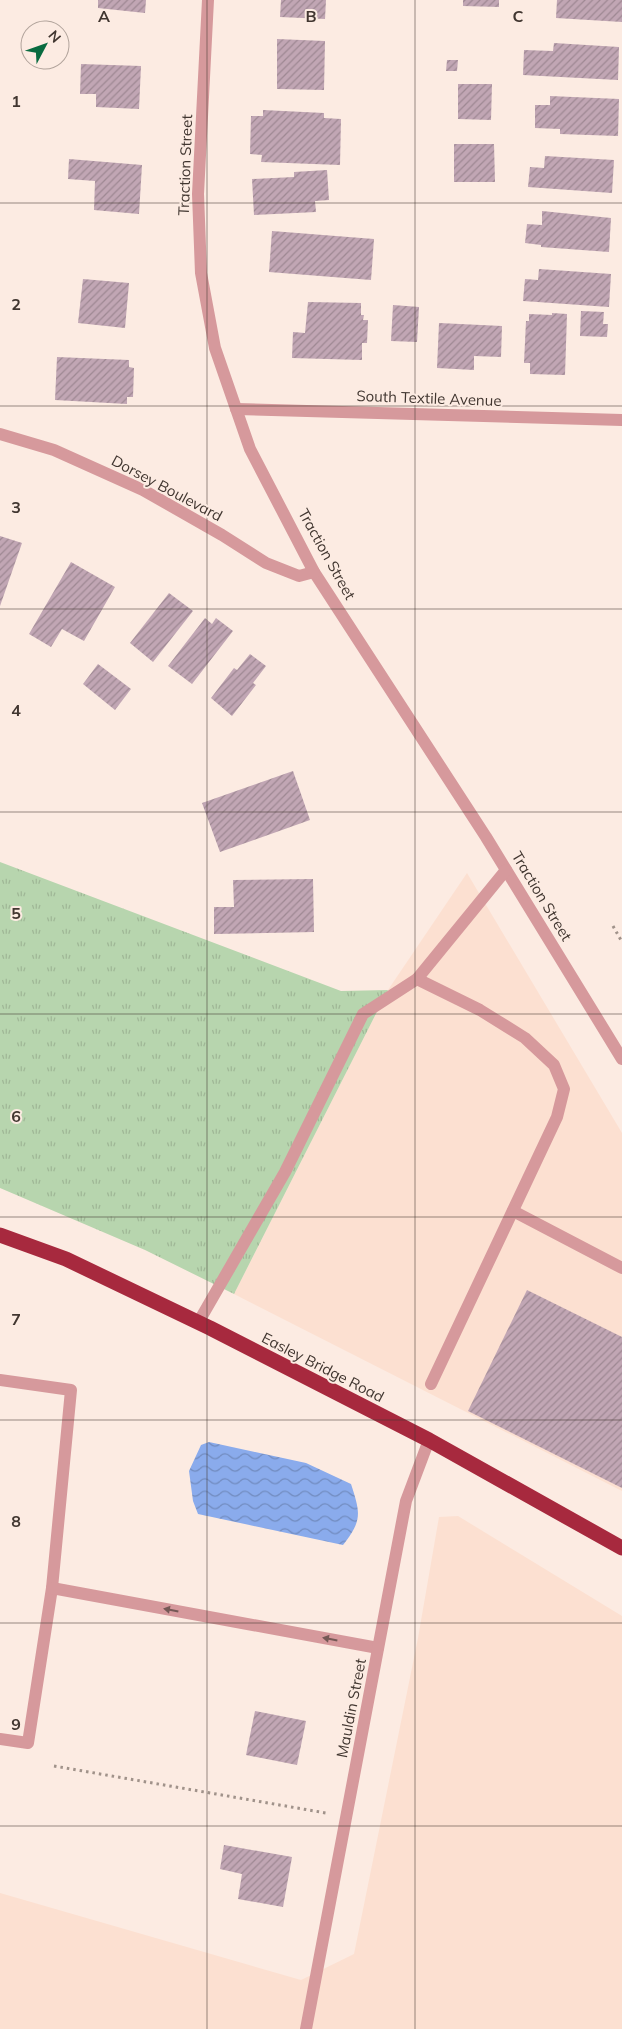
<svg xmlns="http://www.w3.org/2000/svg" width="622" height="2029" font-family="Mulish,sans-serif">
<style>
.built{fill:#fce0d1}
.grass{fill:url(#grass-tufts)}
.water{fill:url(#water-waves)}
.building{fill:url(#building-hatch)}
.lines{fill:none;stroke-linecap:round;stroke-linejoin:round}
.path{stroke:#a0928a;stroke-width:3;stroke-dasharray:2.5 4;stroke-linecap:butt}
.minor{stroke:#d6999c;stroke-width:12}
.highway{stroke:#a7293e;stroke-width:15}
.oneway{fill:#755956}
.grid{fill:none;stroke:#413630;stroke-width:1;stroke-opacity:0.55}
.labels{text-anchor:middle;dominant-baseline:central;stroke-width:4;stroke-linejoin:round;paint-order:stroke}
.street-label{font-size:15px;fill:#413630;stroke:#fcebe2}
.grid-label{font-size:16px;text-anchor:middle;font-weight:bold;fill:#413630;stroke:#fcebe2;stroke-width:4;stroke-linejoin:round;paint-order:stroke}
</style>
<defs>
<pattern id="grass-tufts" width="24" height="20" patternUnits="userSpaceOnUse" patternTransform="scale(1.25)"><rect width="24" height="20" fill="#b7d5ae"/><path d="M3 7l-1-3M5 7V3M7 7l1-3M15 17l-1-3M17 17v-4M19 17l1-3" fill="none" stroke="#9fb796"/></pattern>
<pattern id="water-waves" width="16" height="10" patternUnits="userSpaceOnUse" patternTransform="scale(1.25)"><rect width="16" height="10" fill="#8aabec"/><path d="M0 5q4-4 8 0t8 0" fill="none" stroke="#728cc0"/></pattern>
<pattern id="building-hatch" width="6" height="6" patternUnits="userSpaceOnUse" patternTransform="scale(1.25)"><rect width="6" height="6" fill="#c1a6b4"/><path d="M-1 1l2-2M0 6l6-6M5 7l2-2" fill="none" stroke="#9e8893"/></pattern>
</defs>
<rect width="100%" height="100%" fill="#fcebe2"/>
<g class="built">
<path d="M467,873L622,1133V1491L234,1294L388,990Z"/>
<path d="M458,1516L622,1616V2029H0V1893L301,1980L354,1954L418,1638L439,1517Z"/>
</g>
<path class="grass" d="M0,862L341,991L388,990L234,1294L145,1250L0,1188Z"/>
<path class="water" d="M209,1442L306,1463L351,1484C360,1512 363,1520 343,1545L198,1514L193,1501L189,1471L201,1445Z"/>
<g class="building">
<path d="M98,0H146L145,13L98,8Z"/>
<path d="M281,0H326L325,19L280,17Z"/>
<path d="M463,0H499V7L463,6Z"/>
<path d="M557,0H622V22L556,18Z"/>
<path d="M277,39L325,41L324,90L277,89Z"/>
<path d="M554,43L619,47L618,80L523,75L524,50L553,51Z"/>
<path d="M447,60H458L457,71H446Z"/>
<path d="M81,64L141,66L139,109L96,107V94H80Z"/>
<path d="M458,84H492L491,120L458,119Z"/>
<path d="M550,96L619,99L618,136L560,134V129L535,128V105H550Z"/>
<path d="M263,110L324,113V118L341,119L340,165L261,162L262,155L250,154L251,116H263Z"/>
<path d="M454,144H494L495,182H454Z"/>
<path d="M545,156L614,160L612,193L528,187L530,167L544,168Z"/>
<path d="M69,159L142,165L139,214L94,210L95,181L68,179Z"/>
<path d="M327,170L329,200L315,201L316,212L254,215L252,179L294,177V172Z"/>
<path d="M542,211L611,218L609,252L541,247V245L525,243L527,224L542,225Z"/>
<path d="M272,231L374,239L371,280L269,272Z"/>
<path d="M539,269L611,274L609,307L523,301L525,279L538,280Z"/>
<path d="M83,279L129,283L125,328L78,323Z"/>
<path d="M308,302L361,303V315H364L363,320H368L367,343H362V360L292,358L293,332L305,333Z"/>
<path d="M393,305L419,307L417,342L391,341Z"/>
<path d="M581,311L604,312L603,324H608L607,337L580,336Z"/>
<path d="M552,313L567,314L565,375L530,374V363H524L526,321H529V314L552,315Z"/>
<path d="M439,323L502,326L501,357L474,356V370L437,368Z"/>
<path d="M57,357L129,360V367L134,368L133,397H127V404L55,400Z"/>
<path d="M0,536L22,543L0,606Z"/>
<path d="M71,562L115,587L84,641L62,629L51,647L29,634Z"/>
<path d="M169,593L193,611L153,662L130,643Z"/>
<path d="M205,618L212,624L216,618L233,631L192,684L168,666Z"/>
<path d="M250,654L266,666L253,683L256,685L232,716L211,698L234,668L237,670Z"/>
<path d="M98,664L131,689L115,710L83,684Z"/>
<path d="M293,771L310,820L220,852L202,803Z"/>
<path d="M313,879L314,932L214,934V907H234L233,880Z"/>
<path d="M527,1290L622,1337V1488L468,1411Z"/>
<path d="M255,1711L306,1721L297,1765L246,1755Z"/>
<path d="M224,1845L292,1857L283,1907L238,1899L242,1874L220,1869Z"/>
</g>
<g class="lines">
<g class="path">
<path d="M613,926L622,942"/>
<path d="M54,1766L326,1813"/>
</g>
<g class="minor">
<path d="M208,0L198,194L201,273L215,348L250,449L314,572L486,837L622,1059"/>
<path d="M236,409L622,420"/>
<path d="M0,434L54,450L143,490L222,535L266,563L299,576L314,572"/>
<path d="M417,979L480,1010L525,1038L554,1065L564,1089L557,1117L431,1384"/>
<path d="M513,1211L622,1268"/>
<path d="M198,1323L285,1172L363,1014L417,979L506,870"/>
<path d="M0,1380L71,1390L52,1588L28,1743L0,1739"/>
<path d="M52,1588L378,1648"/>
<path d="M306,2029L406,1501L429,1440"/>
</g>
<path class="highway" d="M0,1235L66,1259L210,1328L429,1440L622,1548"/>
</g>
<defs><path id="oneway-solid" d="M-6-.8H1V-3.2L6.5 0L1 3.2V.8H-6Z" transform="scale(1.25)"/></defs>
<g class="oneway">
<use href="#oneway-solid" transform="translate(171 1610) rotate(-169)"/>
<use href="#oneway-solid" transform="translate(330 1639) rotate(-169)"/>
</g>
<path class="grid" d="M207,0V2029M415,0V2029M0,203H622M0,406H622M0,609H622M0,812H622M0,1014H622M0,1217H622M0,1420H622M0,1623H622M0,1826H622"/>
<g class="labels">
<g class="street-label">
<text transform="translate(185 165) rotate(-88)">Traction Street</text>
<text transform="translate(429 398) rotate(2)">South Textile Avenue</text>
<text transform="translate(167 488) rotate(28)">Dorsey Boulevard</text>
<text transform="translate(327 554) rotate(61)">Traction Street</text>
<text transform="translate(542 896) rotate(59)">Traction Street</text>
<text transform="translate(323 1367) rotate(27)">Easley Bridge Road</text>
<text transform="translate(351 1708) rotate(-79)">Mauldin Street</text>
</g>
</g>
<g class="grid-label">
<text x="104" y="22">A</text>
<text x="311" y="22">B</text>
<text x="518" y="22">C</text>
<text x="16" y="107">1</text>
<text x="16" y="310">2</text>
<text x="16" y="513">3</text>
<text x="16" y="716">4</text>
<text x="16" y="919">5</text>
<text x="16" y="1122">6</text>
<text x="16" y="1325">7</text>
<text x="16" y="1527">8</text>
<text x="16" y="1730">9</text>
</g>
<g transform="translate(45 45) rotate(49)"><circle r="24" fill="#fcebe2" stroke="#b1a39b"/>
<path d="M0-4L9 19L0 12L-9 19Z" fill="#096b40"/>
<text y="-8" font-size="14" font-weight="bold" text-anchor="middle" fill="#413630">N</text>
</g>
</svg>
